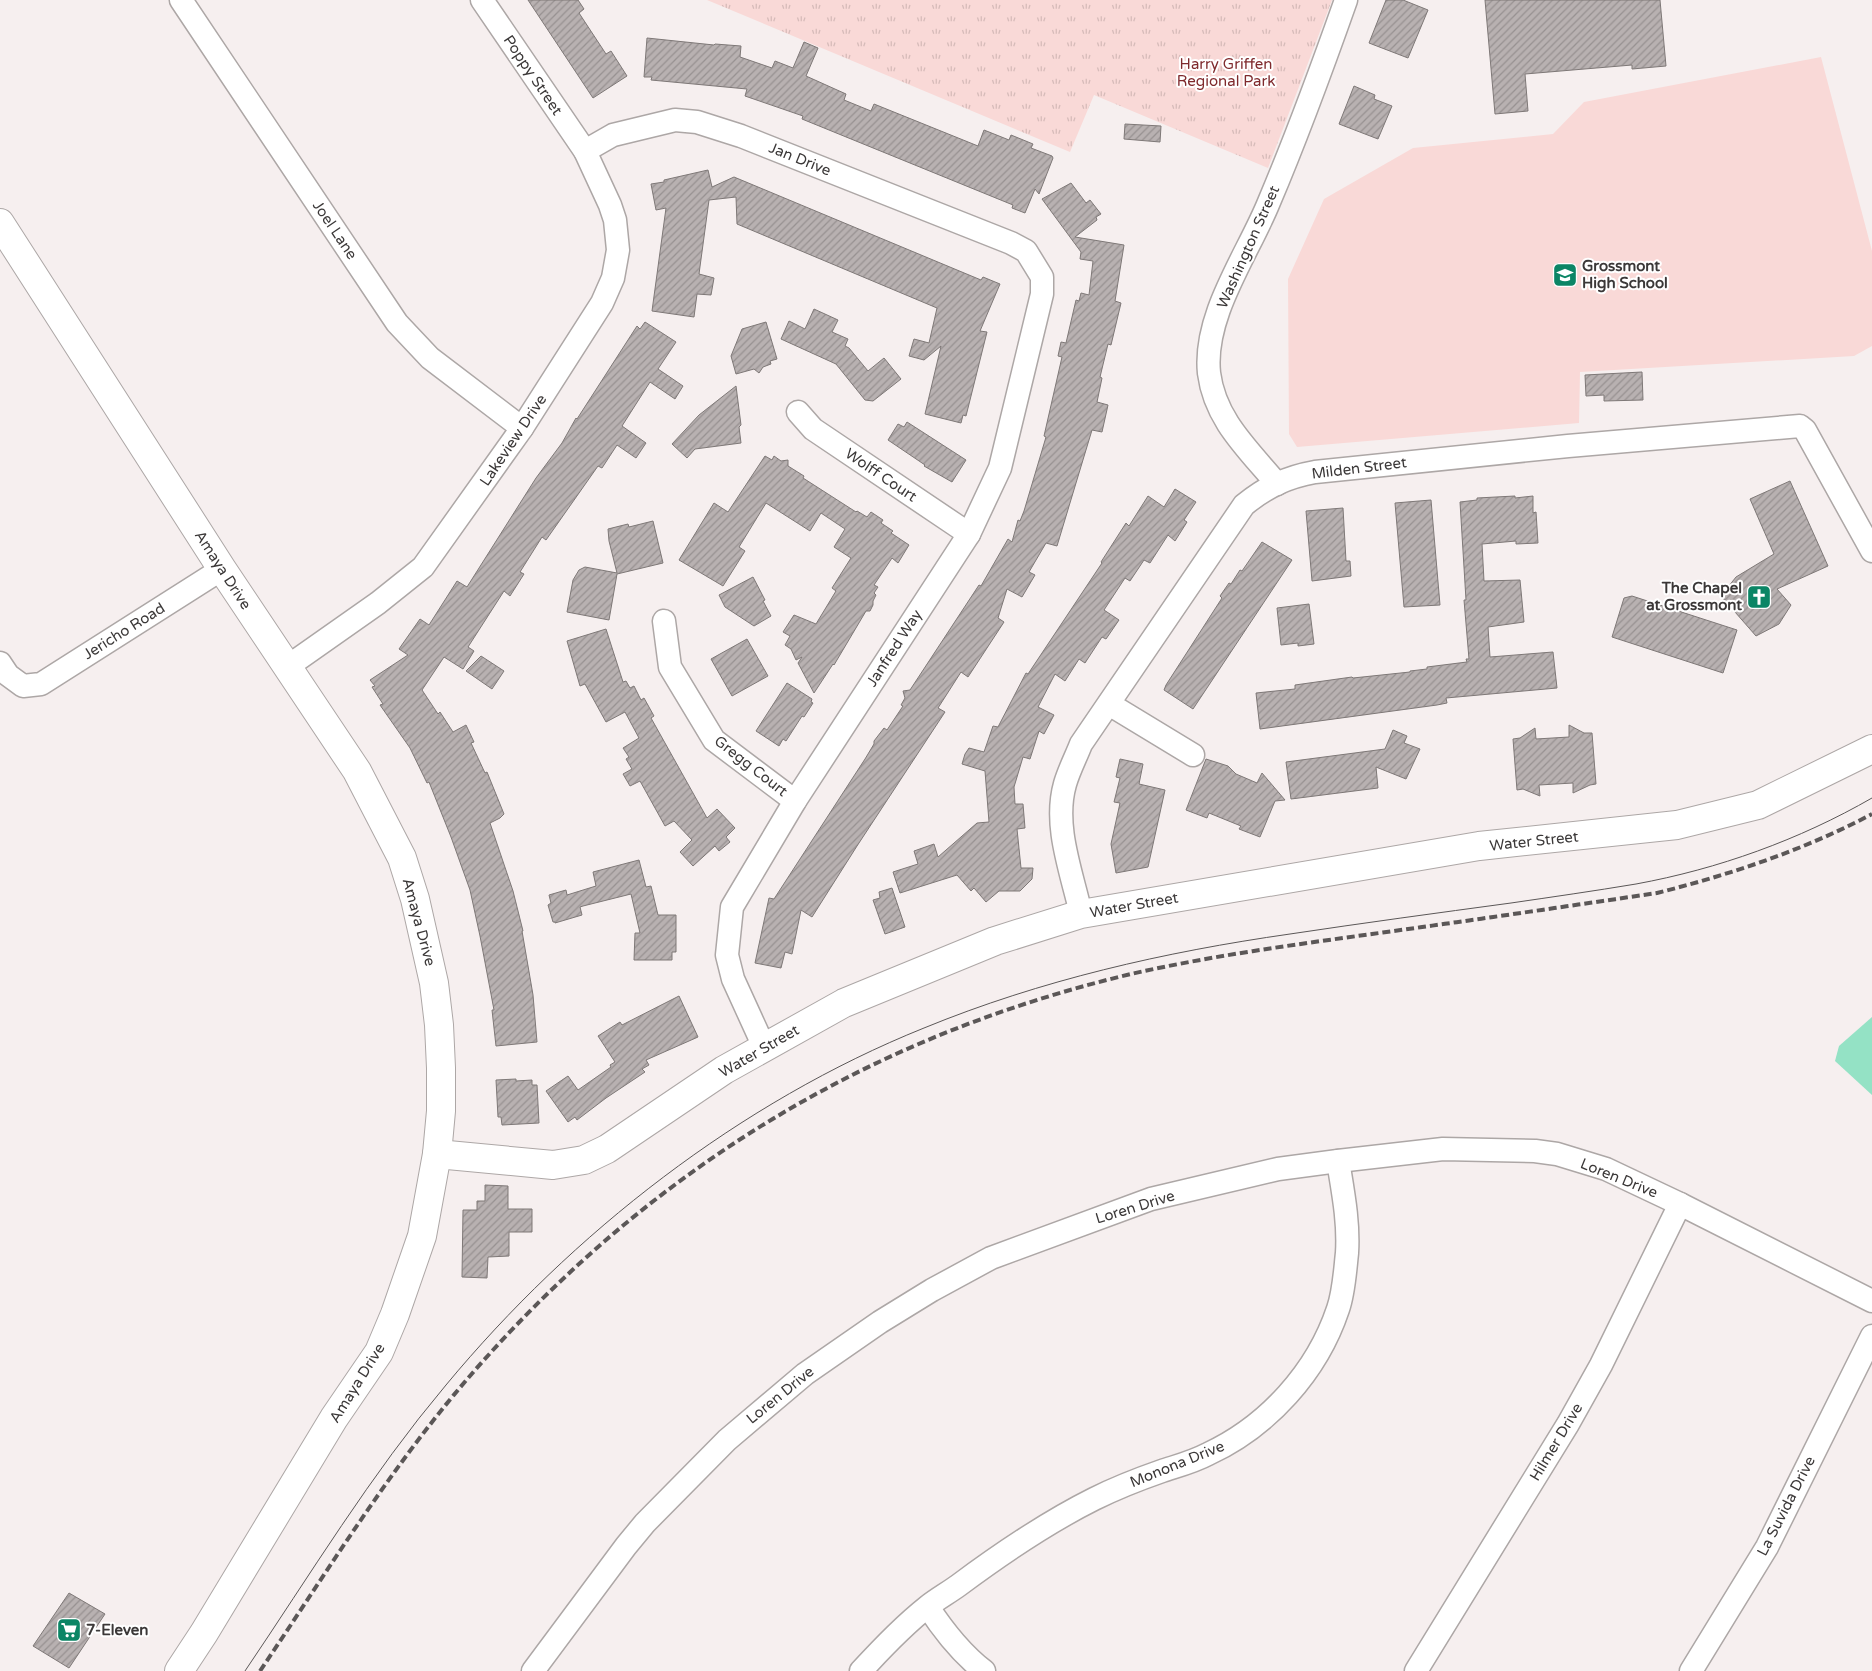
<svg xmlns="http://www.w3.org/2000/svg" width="1872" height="1671" font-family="'Varela Round',sans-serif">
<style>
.grass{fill:url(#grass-tufts)}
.pitch{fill:#f9d9d7}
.water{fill:#94e2c5}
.building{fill:url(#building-hatch);stroke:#7e7877}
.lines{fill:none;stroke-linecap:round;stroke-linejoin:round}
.street-casing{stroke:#ada7a6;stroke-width:25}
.secondary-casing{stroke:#ada7a6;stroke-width:30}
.street{stroke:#fff;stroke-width:22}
.secondary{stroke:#fff;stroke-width:28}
.tram{stroke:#5b5757;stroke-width:1}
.rail{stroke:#5b5757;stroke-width:4;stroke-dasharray:8 4;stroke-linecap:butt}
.labels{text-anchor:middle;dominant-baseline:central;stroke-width:4;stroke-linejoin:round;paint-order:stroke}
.park-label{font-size:15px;fill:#7f2a2d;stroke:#fff}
.street-label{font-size:15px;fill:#3b3838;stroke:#fff}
.poi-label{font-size:15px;font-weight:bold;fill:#3b3838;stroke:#fff;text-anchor:start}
</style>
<defs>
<pattern id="grass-tufts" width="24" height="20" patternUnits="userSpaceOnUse" patternTransform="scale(1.25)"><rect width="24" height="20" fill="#f9d9d7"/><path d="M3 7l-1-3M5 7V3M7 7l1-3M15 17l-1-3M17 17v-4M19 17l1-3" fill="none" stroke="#d6bbb9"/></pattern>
<pattern id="building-hatch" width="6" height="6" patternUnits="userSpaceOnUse" patternTransform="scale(1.25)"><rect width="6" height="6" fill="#b8b1b1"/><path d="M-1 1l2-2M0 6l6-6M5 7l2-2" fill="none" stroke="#979191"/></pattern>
</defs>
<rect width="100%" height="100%" fill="#f6efef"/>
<path class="grass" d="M707,0H1332L1268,168L1094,95L1070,152Z"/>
<path class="pitch" d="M1821,57L1872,251V346L1854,356L1580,372L1579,423L1297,447L1289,434L1288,279L1324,199L1413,148L1553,134L1584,102Z"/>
<path class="water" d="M1872,1017V1095L1835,1061L1839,1046Z"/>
<g class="building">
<path d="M528,0H578L584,9L579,13L606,54L611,51L627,76L593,98Z"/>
<path d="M1386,0H1403L1428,10L1408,58L1369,43Z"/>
<path d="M1485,0H1660L1666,66L1632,69V65L1525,74L1528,111L1495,114Z"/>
<path d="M647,38L714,45L715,44L741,46L740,57L772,68L775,61L793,68L804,42L818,48L806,76L846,94L844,100L871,111L874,104L978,146L984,130L1009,140L1011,135L1033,144L1031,148L1052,156L1053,158L1039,194L1035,189L1025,213L1012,208L1013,205L986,194L802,119L803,116L745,96L747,89L651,80L652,77H644Z"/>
<path d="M1354,86L1375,95L1374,99L1392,106L1378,139L1339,124Z"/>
<path d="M1125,124L1161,126L1160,142L1124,139Z"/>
<path d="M708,170L712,187L734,177L981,280L983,277L1000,284L980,331L987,332L966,416L963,415L961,423L925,414L941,346L924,360L909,356L914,339L929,343L937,308L737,224L736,197L709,200L699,274L714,278L711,295L697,294L694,317L652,311L666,208L656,210L651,184L664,182V180Z"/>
<path d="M1071,183L1086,203L1090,200L1101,214L1096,217L1097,220L1075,237L1124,245L1115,301L1121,303L1111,345L1108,344L1100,377L1102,378L1097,402L1108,405L1102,432L1092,430L1057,546L1046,543L1029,572L1035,575L1022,597L1007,589L998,618L1004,622L968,677L961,672L938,708L945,712L857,846L812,917L801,910L792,954L785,952L781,968L755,963L769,898L774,899L865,759L874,744V741L884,728L887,730L903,706L901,705L905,698L903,691L910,690L979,585L981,586L1008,539L1012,542L1018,520L1020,521L1024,511L1046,437L1044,436L1062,357L1058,356L1061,342L1066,343L1076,300L1079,301L1081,293L1089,295L1093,261L1080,259L1081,252L1042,199Z"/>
<path d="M814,309L838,320L832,332L848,339L845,346L849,348L868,371L884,358L901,379L873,401L865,400L836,364L781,339L789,321L805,329Z"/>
<path d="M645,322L676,342L658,369L683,386L675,399L650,382L622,426L646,443L636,458L617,445L602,468L598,466L546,540L542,537L520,572L524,574L510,596L504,591L468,647L474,651L463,669L444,657L422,690L438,714L440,712L453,732L466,725L474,742L471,743L485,773L487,772L504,814L500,818L490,823L513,891L523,931H522L533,995L537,1042L496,1046L492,1010H494L480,936L470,890L451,837L429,782L427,783L410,748L380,705L383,704L372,687L375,686L370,680L408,655L399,649L420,619L429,625L457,581L467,587L536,478L562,443L576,418L577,419L637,326L640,329Z"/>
<path d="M766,322L777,359L770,361L771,364L763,367L759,373L754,369L736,374L731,356L742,329Z"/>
<path d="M1642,372L1643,400L1604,401V395L1586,396L1585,375Z"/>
<path d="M736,386L741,425L739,427L741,443L695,449L687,458L672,444L699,415Z"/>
<path d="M907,422L966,460L952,482L924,466L925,465L888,440L898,424L904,427Z"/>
<path d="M765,456L772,460L774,456L781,461L788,460V466L804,476L803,478L856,512L857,511L867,517L871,512L883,520L881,523L893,531L891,533L909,545L898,563L892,558L874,585L878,587L874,593L876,595L873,601V605L870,611H866L834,665L833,664L814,693L798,663L802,657L796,660L791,649L785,645L790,636L783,632L794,615L816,624L836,591L832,588L851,558L834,547L845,529L821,513L810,531L766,503L739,547L745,551L723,586L679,560L714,503L728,512Z"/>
<path d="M1790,481L1828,566L1777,589L1791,605L1779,624L1756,636L1721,596L1736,577L1774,554L1750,499Z"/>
<path d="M1175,489L1196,502L1184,520L1187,522L1175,541L1168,535L1150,563L1144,560L1130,581L1125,578L1104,610L1119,620L1106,639L1102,637L1085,663L1079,659L1065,681L1055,674L1038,707L1054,715L1044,734L1039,731L1030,759L1023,757L1014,787L1015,804H1023L1025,828L1017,829L1021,868H1033L1032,879L1020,891H999L986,902L974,888L971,891L957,875L900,893L893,872L918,864L914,851L934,844L938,857L977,823L989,822L985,771L962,764L965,754L969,748L984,752L993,726L998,727L1026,673L1028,674L1102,563L1101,562L1126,523L1129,526L1148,496L1164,507Z"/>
<path d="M1515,496V498L1533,496V513L1536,512L1538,543L1516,544V541L1482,544L1484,581L1520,580L1524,622L1488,627L1490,657L1553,652L1557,688L1446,698L1447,703L1437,705L1260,729L1256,693L1295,689V685L1352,677L1353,678L1410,672V671L1427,669V667L1467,662L1466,659H1469L1464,600H1466L1460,502L1477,500V498Z"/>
<path d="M1431,500L1440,605L1404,607L1395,503Z"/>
<path d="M1343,508L1346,561H1350L1351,576L1312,581L1306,511Z"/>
<path d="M653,521L663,563L617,574L609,620L567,612L573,580L579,570L585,567L617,573L609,541L608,529L628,524L629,527Z"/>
<path d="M1262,542L1292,560L1193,709L1164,690L1166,685L1222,598L1220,596L1229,583L1231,584L1240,570L1242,571Z"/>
<path d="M753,577L765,600L763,601L771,616L754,626L725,607L719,595Z"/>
<path d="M1632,596L1737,630L1723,673L1612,637L1624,598Z"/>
<path d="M1309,604L1314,644L1298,646V643L1281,645L1277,608Z"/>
<path d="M606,629L623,682L626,681L630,688L634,686L641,700L644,698L654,716L651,718L707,818L717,809L735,828L726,837L730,842L719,851L715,846L693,866L680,852L692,840L674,821L665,826L640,781L630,786L623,774L632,769L626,759L629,757L623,748L639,738L625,712L606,722L585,684L580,686L567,641Z"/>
<path d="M747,639L768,676L732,696L711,659Z"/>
<path d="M481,656L504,671L492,689L466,671Z"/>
<path d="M787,683L812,699L811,702L813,703L804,717L802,716L786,741L783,739L779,746L756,731Z"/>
<path d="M1569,725L1584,733H1592L1596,784L1590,785L1573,793V783L1539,785L1540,796L1523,789L1517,790L1513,739L1520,738L1535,728L1536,739L1569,737Z"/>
<path d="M1393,730L1407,736L1404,743L1420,749L1406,779L1376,767L1378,788L1291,799L1286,762L1385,749Z"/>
<path d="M1120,759L1143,764L1139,784L1165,790L1148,867L1116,873L1111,844L1120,803L1114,802L1120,778L1116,777Z"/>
<path d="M1206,759L1228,766L1236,774L1257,783L1262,773L1285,800L1275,801L1260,837L1239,829L1241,826L1209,813L1207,818L1186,810Z"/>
<path d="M639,860L646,887L651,886L658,915H676V952H672V960H634L635,933H640L631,894L583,906L580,907L582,915L555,923V922H553L548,905L551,903L549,895L566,890L567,895L596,886L593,872Z"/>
<path d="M892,888L905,927L885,934L873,900L880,898L879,892Z"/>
<path d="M679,996L698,1037L646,1060L649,1065L642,1069L645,1072L606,1098L577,1120L575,1117L568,1122L546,1091L568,1076L578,1090L611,1067L610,1065L615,1062L598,1036L620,1022L622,1025Z"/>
<path d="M516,1079V1081L532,1080V1085H537L539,1123L502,1125L501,1117H498L496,1080Z"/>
<path d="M485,1185L508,1186V1209H532V1232H509V1256L488,1257L487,1278L462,1277L463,1210H477V1201H485Z"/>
<path d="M69,1593L105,1614L69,1668L33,1646Z"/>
</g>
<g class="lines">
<defs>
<g id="street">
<path d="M181,0L397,323L430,358L522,428"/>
<path d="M585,151L613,135L675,120L697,122L741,136L1011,243L1026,251L1042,277V294L1000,468L969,534L795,801L732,907L727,955L733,979L764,1047"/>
<path d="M798,412L813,429L969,534"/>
<path d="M1277,484C1248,449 1215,420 1209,373C1203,315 1248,254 1269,202C1297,136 1322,68 1346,0"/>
<path d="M664,621L670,667L714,740L795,801"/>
<path d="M0,663L8,675L23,686L41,684L222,569"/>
<path d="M287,667L378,603L423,567L522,428L602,303L613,278L618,250L615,220L610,205L585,151L482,0"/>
<path d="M1109,704L1193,755"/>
<path d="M1081,914C1072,873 1053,826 1065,784C1069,770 1076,757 1081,744L1244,505C1266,487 1287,477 1315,472L1568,446L1800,426L1805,430L1872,551"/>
<path d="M928,1607C943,1630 962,1654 984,1671"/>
<path d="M533,1671L626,1546L645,1523L727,1440L805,1374L880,1322L932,1290L991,1258L1151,1199L1278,1169L1338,1161L1443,1149L1535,1151L1557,1154L1606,1169L1680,1204L1872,1301"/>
<path d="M861,1671C882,1648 903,1626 927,1607C937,1599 948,1593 959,1585C1002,1553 1046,1523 1094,1499C1116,1488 1139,1479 1162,1471C1177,1466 1193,1462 1208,1454C1268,1426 1317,1372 1338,1309C1344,1292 1345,1271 1347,1253C1349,1222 1343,1192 1338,1161"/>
<path d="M1416,1671L1568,1424L1601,1365L1680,1204"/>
<path d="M1691,1671L1767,1547L1872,1336"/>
</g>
<g id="secondary">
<path d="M0,223L222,569L357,771L402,858L415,899L434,983L439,1025L441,1068V1111L437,1154L422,1236L395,1314L379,1352L334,1418L204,1633L179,1671"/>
<path d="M437,1154L553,1165L584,1160L607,1149L724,1070L844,1003L995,941L1081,914L1479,846L1677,825L1758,805L1872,749"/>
</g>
</defs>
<use href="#street" class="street-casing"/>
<use href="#secondary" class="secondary-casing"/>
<use href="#street" class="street"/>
<use href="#secondary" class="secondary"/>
<path class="tram" d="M245,1671C310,1575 371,1474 446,1385C572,1233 740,1102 924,1028C1041,980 1164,952 1290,934C1363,923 1437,913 1511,903C1552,897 1594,891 1636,884C1718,869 1799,840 1872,798"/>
<path class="rail" d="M260,1671C329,1569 394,1462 476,1369C653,1168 870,1036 1131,974C1210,956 1292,945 1372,934C1467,921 1562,907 1657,893C1732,874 1804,850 1872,814"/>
</g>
<defs>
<symbol id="school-square" viewBox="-11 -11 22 22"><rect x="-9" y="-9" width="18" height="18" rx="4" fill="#0b8565" stroke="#fff"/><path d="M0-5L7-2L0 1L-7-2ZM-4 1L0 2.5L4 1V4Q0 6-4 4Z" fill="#fff"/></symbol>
<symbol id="church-square" viewBox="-11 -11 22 22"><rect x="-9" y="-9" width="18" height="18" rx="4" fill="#0b8565" stroke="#fff"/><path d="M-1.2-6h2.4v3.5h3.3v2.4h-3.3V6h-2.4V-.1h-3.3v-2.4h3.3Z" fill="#fff"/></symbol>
<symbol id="supermarket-square" viewBox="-11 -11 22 22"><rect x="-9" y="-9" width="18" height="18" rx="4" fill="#0b8565" stroke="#fff"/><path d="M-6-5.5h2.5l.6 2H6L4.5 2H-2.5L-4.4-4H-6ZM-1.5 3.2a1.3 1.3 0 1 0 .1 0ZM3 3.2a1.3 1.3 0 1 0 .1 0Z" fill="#fff"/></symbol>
</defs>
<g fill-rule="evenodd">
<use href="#school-square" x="1551" y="261" width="28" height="28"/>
<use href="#church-square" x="1745" y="583" width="28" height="28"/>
<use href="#supermarket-square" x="55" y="1616" width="28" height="28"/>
</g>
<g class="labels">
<g class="park-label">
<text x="1226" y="64">Harry Griffen<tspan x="1226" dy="17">Regional Park</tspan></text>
</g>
<g class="street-label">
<text transform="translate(533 75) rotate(56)">Poppy Street</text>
<text transform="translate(800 159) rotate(22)">Jan Drive</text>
<text transform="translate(335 230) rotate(56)">Joel Lane</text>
<text transform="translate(1248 247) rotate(-66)">Washington Street</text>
<text transform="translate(513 440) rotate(-56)">Lakeview Drive</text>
<text transform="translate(1359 468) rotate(-7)">Milden Street</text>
<text transform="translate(881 475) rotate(34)">Wolff Court</text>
<text transform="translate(223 570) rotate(57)">Amaya Drive</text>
<text transform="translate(124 631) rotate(-32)">Jericho Road</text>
<text transform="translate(894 648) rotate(-57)">Janfred Way</text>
<text transform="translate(751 766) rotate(38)">Gregg Court</text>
<text transform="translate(1534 841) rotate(-6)">Water Street</text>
<text transform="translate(1134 905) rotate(-10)">Water Street</text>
<text transform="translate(419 922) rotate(75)">Amaya Drive</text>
<text transform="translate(759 1051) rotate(-30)">Water Street</text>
<text transform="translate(1619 1178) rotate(22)">Loren Drive</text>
<text transform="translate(1135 1207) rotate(-17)">Loren Drive</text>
<text transform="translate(357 1383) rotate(-58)">Amaya Drive</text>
<text transform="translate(780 1395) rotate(-39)">Loren Drive</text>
<text transform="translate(1556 1442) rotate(-59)">Hilmer Drive</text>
<text transform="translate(1177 1464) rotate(-22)">Monona Drive</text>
<text transform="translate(1786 1506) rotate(-63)">La Suvida Drive</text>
</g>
<g class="poi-label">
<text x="1582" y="266">Grossmont<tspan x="1582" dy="17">High School</tspan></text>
<text x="1742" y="588" text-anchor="end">The Chapel<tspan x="1742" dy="17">at Grossmont</tspan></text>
<text x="86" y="1630">7-Eleven</text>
</g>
</g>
</svg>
